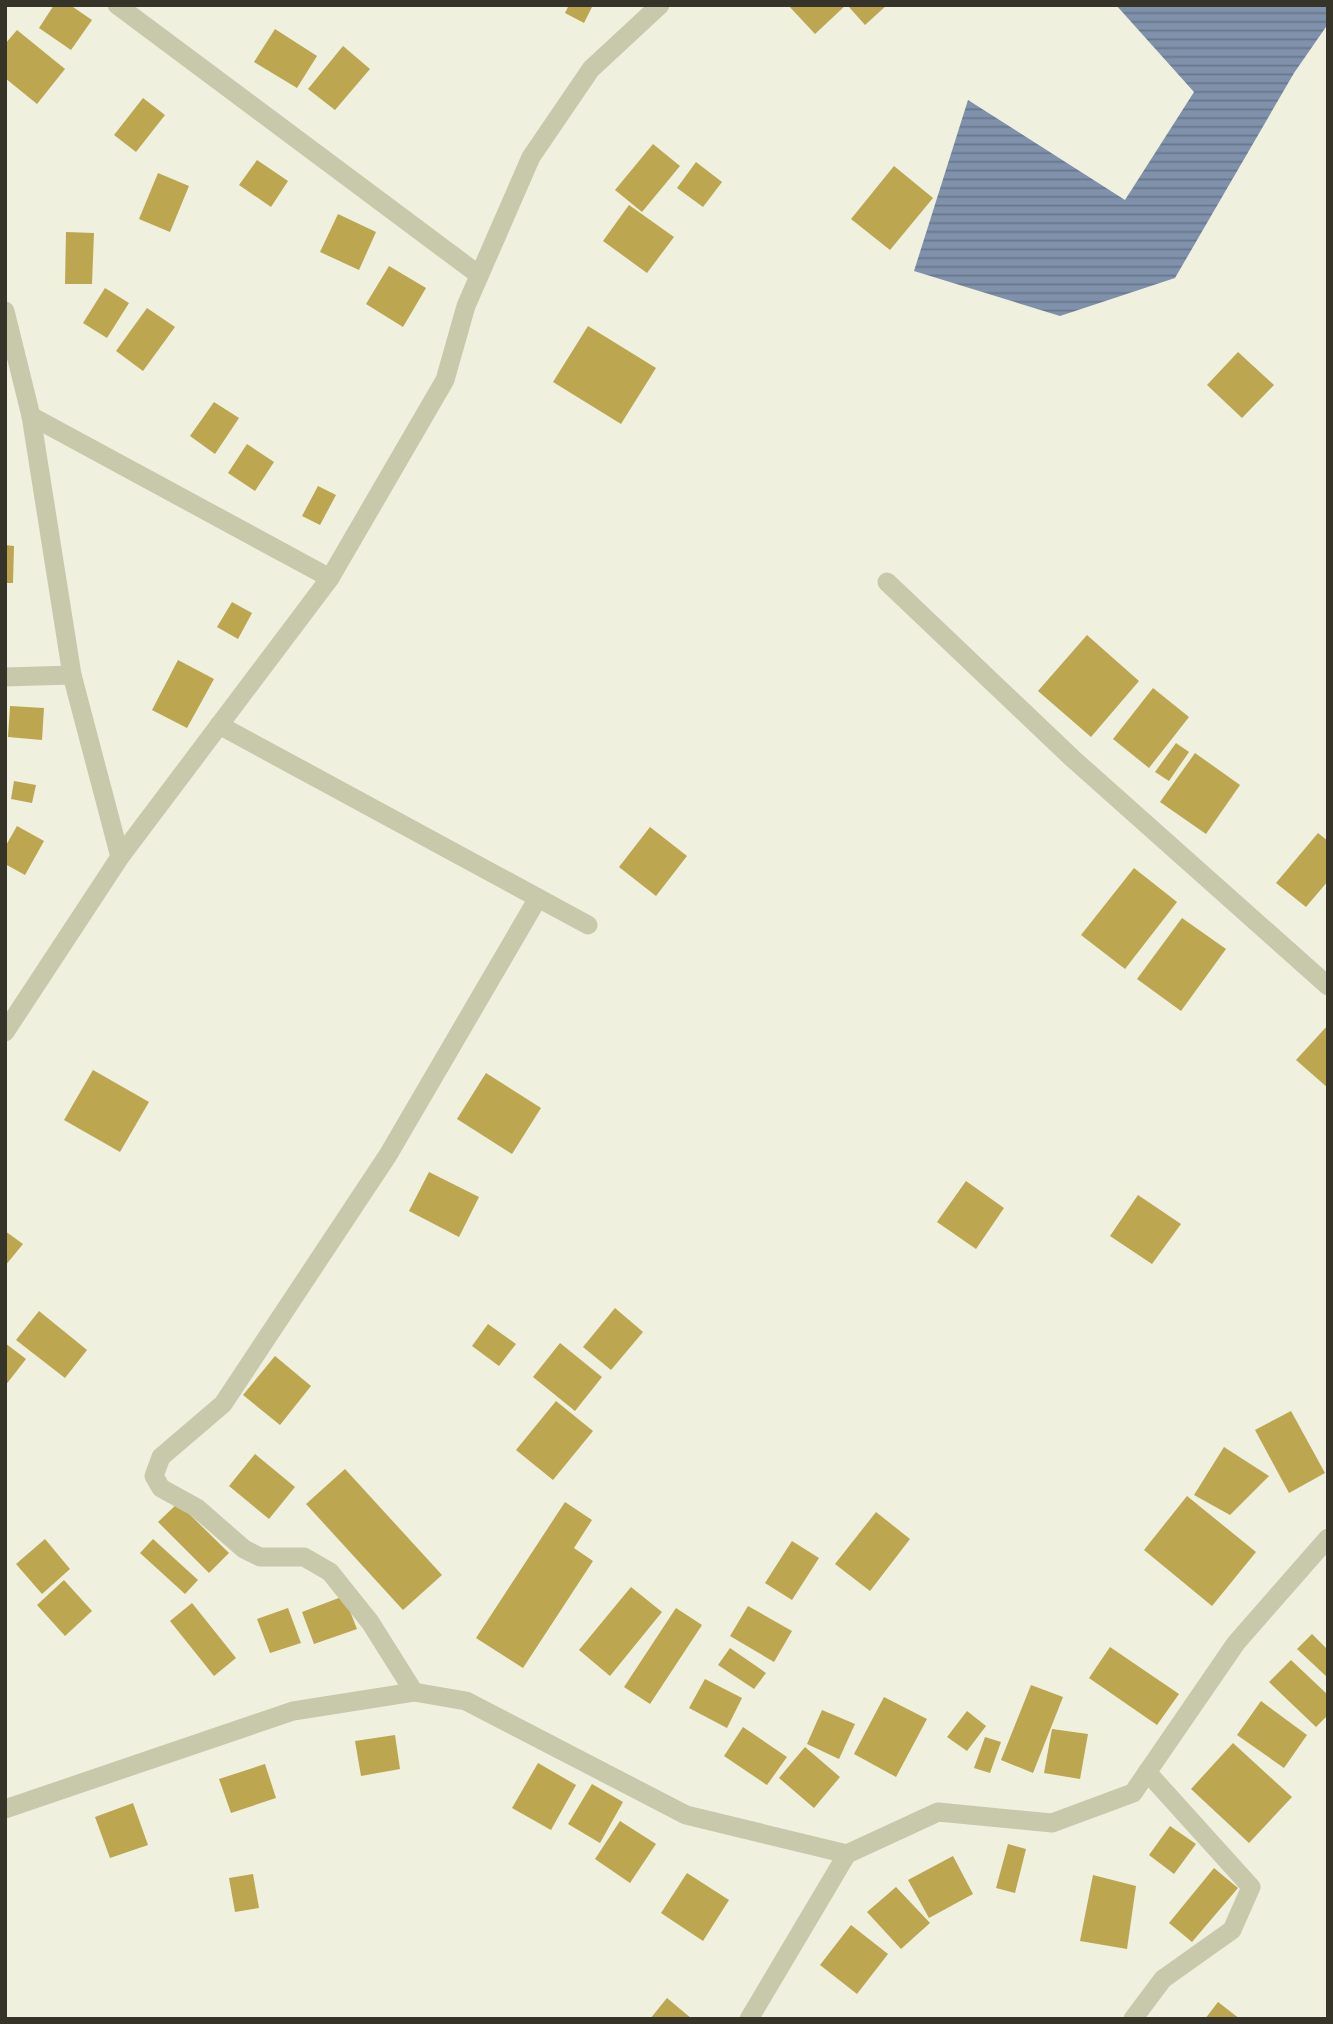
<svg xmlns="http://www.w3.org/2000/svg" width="1333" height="2024" font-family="'DM Sans',sans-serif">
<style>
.water{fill:url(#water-rules)}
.building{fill:#bca650}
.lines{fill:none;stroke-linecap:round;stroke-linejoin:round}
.minor{stroke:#c8c8ab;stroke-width:19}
.tertiary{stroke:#c8c8ab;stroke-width:19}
</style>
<defs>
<pattern id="water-rules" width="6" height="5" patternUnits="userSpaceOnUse" patternTransform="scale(1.75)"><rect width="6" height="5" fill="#7f91ab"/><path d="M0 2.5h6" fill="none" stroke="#69778b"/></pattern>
</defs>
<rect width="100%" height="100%" fill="#eff1de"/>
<path class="water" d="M1116,5H1328V24L1294,73L1175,278L1060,316L914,271L968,100L1125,200L1194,92Z"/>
<g class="building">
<path d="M54,5H70L92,20L71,50L39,28Z"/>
<path d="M569,5H593L584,23L565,13Z"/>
<path d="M788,5H846L815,34Z"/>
<path d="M851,5H887L865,25L849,7Z"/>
<path d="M275,29L317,56L297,88L254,62Z"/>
<path d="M17,30L65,69L37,104L5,78V44Z"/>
<path d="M343,46L370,69L335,110L308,89Z"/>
<path d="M143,98L165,115L136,152L114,135Z"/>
<path d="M653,144L680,166L642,212L615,190Z"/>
<path d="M257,160L288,181L271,207L239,185Z"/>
<path d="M696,162L722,182L703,207L677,188Z"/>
<path d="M894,166L933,198L890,250L851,219Z"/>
<path d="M158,173L189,186L170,232L139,219Z"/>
<path d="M629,205L674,237L647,273L603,241Z"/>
<path d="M338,214L376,232L359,270L320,252Z"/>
<path d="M66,232L94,233L92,284H65Z"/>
<path d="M389,266L426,288L403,327L366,304Z"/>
<path d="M105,288L129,303L107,338L83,323Z"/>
<path d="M147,308L175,327L143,371L116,351Z"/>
<path d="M588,326L656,368L621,424L553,382Z"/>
<path d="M1238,352L1274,385L1242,418L1207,385Z"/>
<path d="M214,402L239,418L215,454L190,436Z"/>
<path d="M247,444L274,462L255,491L228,473Z"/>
<path d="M318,486L336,495L320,525L302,516Z"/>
<path d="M5,545L14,546L13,583H5Z"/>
<path d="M232,602L252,613L238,639L217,627Z"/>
<path d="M1087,635L1139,681L1091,737L1038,691Z"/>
<path d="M178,660L214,679L187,728L152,710Z"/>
<path d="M1153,688L1189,717L1149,768L1113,739Z"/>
<path d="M10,706L44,708L42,740L8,737Z"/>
<path d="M1176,743L1189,752L1169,781L1155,772Z"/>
<path d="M1195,753L1240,785L1206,834L1160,802Z"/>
<path d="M14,781L36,785L32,803L11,799Z"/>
<path d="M17,826L44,841L25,875L5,864V847Z"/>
<path d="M650,827L687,856L656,896L619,867Z"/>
<path d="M1318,833L1328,841V881L1306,907L1276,883Z"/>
<path d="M1134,868L1177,902L1125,969L1081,935Z"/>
<path d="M1182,918L1226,949L1181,1011L1137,979Z"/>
<path d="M1328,1025V1088L1296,1060Z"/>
<path d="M93,1070L149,1102L120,1152L64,1120Z"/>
<path d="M486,1073L541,1108L512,1154L457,1119Z"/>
<path d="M429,1172L479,1197L459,1237L409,1211Z"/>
<path d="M966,1181L1004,1208L976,1249L937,1222Z"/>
<path d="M1138,1195L1181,1224L1152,1264L1110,1236Z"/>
<path d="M5,1231L23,1244L5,1266Z"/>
<path d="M615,1308L643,1332L611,1370L583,1347Z"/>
<path d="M39,1311L87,1350L65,1378L16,1340Z"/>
<path d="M488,1324L516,1344L499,1366L472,1346Z"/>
<path d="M5,1343L26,1359L5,1386Z"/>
<path d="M560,1343L602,1377L575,1411L533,1377Z"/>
<path d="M275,1356L311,1386L280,1425L243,1395Z"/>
<path d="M556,1401L593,1431L553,1480L516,1450Z"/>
<path d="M1291,1411L1325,1473L1289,1493L1255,1430Z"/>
<path d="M1224,1447L1269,1476L1230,1515L1194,1495Z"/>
<path d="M255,1454L295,1487L269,1519L229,1486Z"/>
<path d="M345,1469L442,1575L403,1610L306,1504Z"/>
<path d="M1187,1496L1256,1552L1212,1606L1144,1550Z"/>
<path d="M565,1502L592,1520L574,1548L593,1561L523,1668L476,1638Z"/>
<path d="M178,1503L229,1553L209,1573L158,1522Z"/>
<path d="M876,1512L910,1539L870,1591L835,1564Z"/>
<path d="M45,1539L70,1569L42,1594L16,1564Z"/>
<path d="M153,1539L198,1580L185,1594L140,1553Z"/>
<path d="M792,1541L819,1558L792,1600L765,1583Z"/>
<path d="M64,1580L92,1611L65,1636L37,1605Z"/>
<path d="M631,1587L662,1612L610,1676L579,1650Z"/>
<path d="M344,1596L357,1629L314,1644L302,1612Z"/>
<path d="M192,1603L236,1658L214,1676L170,1621Z"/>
<path d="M748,1606L792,1631L774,1662L730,1636Z"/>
<path d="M288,1608L301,1643L270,1653L257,1619Z"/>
<path d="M676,1608L702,1625L650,1704L624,1687Z"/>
<path d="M1312,1634L1328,1650V1678L1297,1649Z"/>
<path d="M1110,1647L1179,1694L1157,1725L1089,1678Z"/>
<path d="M730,1648L766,1673L754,1689L718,1665Z"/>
<path d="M1291,1660L1328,1695V1715L1316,1727L1269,1682Z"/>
<path d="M705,1679L742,1698L727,1728L689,1708Z"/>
<path d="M1031,1685L1063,1697L1033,1773L1001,1760Z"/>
<path d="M884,1697L927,1719L896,1777L854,1754Z"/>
<path d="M1261,1701L1307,1735L1284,1768L1237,1735Z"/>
<path d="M822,1710L855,1724L839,1759L807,1744Z"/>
<path d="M967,1711L986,1726L967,1751L947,1737Z"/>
<path d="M743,1727L787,1757L767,1785L724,1756Z"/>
<path d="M1052,1729L1088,1734L1080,1779L1044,1773Z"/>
<path d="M395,1735L400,1769L361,1776L355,1741Z"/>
<path d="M985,1737L1001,1742L990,1773L974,1768Z"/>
<path d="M1233,1743L1292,1797L1249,1843L1191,1789Z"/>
<path d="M805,1747L840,1777L814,1808L779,1778Z"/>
<path d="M538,1763L576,1785L551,1830L512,1808Z"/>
<path d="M265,1764L276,1798L231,1813L219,1779Z"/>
<path d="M592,1784L623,1802L600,1843L568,1824Z"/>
<path d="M133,1803L148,1845L110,1858L95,1817Z"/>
<path d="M620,1821L656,1844L630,1883L595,1859Z"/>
<path d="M1170,1826L1196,1844L1174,1874L1149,1855Z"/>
<path d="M1008,1844L1026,1849L1015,1893L996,1888Z"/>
<path d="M953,1856L973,1894L929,1918L908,1880Z"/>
<path d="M1214,1868L1238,1888L1192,1942L1169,1923Z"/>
<path d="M687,1873L729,1900L703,1941L661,1913Z"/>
<path d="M253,1874L259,1908L235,1912L229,1878Z"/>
<path d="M1093,1875L1136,1886L1127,1949L1080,1941Z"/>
<path d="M896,1887L930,1923L901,1949L867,1912Z"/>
<path d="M851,1925L888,1954L857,1994L820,1965Z"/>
<path d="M667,1998L692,2019H650Z"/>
<path d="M1218,2002L1240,2019H1205Z"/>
</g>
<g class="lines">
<g class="minor">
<path d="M117,5L479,275"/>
<path d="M5,311L31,416L72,675L120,857"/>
<path d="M31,416L330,578"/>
<path d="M887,582L1072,758L1328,986"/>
<path d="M5,677L72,675"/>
<path d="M219,725L588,925"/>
<path d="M5,1032L120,857L330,578L445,380L466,306L531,157L591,69L660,5"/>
<path d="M414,1692L370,1622L330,1572L304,1557H260L244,1549L197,1508L161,1488L154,1476L161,1457L223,1404L388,1155L538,898"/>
<path d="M749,2019L847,1854"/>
<path d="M1133,2019L1163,1979L1232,1930L1251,1887L1147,1772"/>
</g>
<path class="tertiary" d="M5,1809L293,1711L414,1692L466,1701L686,1815L847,1854L938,1812L1052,1823L1133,1793L1236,1643L1328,1538"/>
</g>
<rect width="1333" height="2024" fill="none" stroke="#363429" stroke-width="14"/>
</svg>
